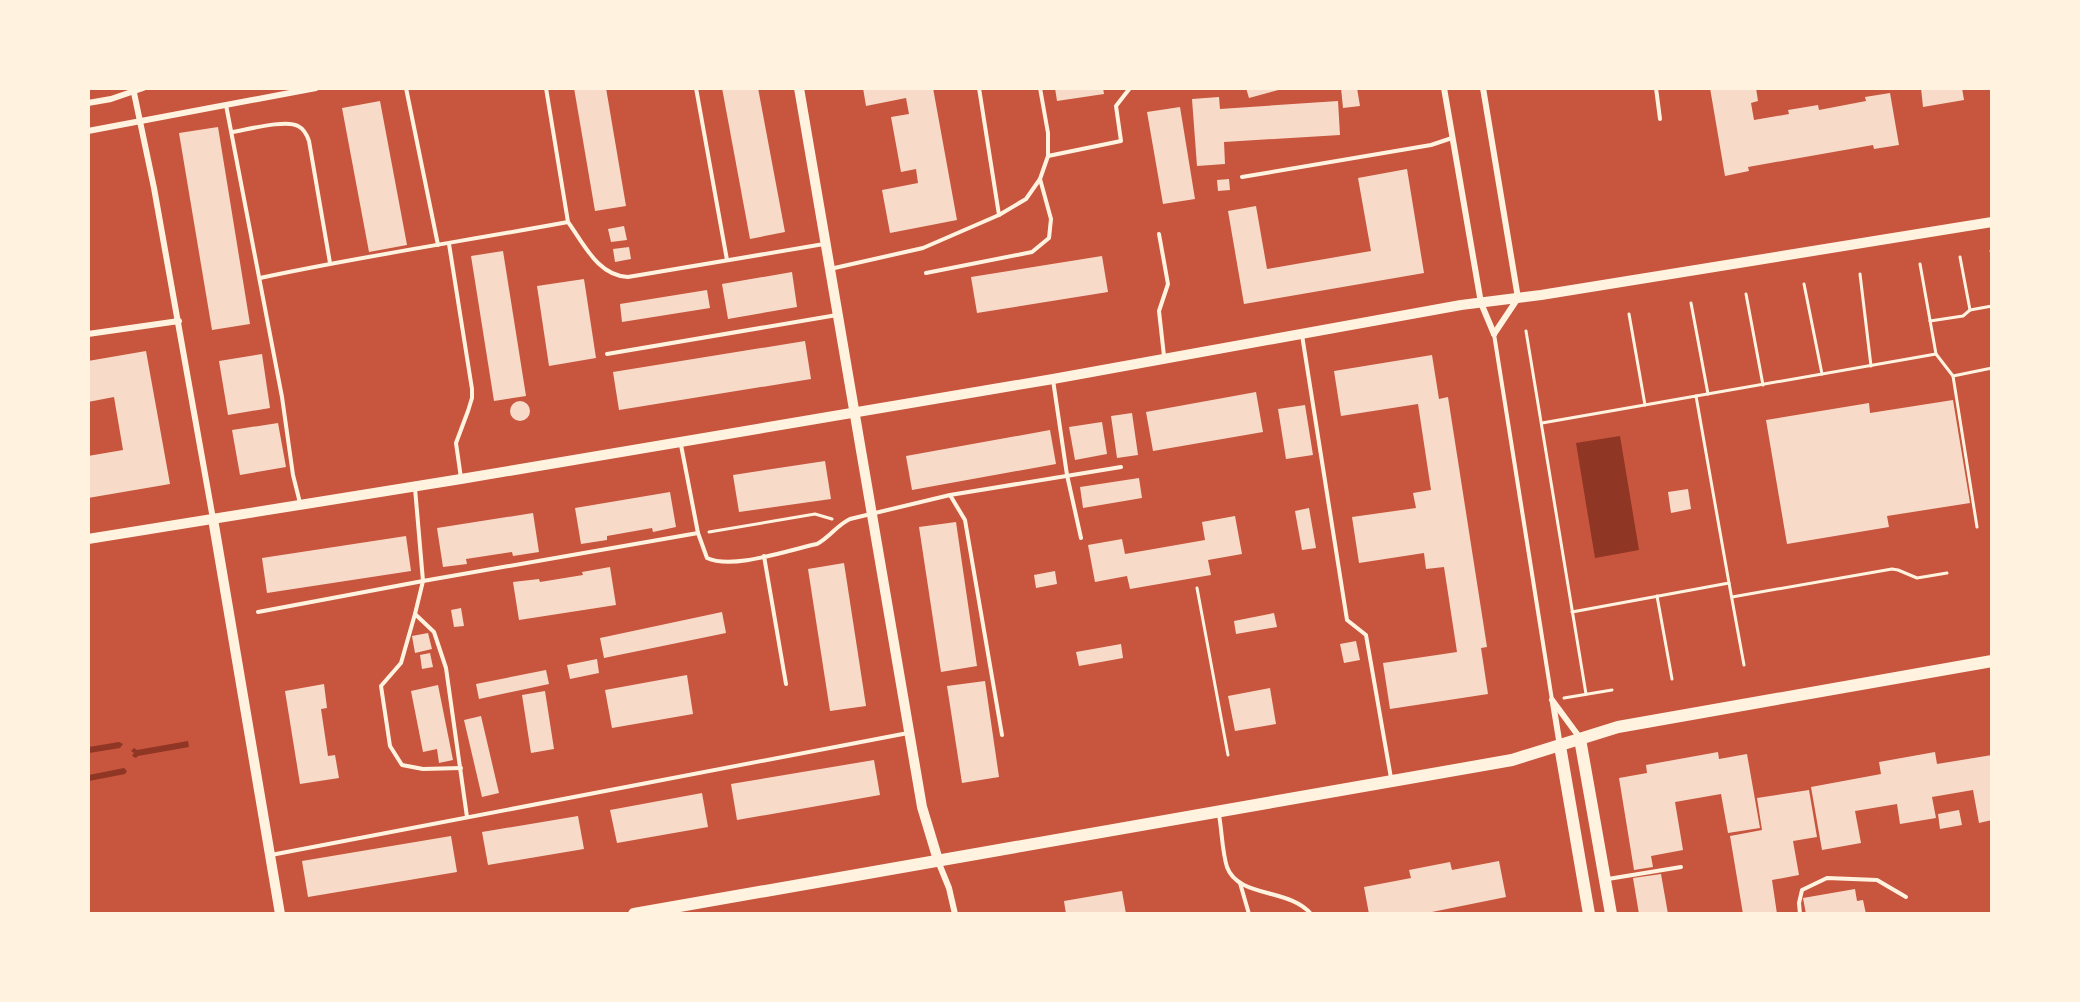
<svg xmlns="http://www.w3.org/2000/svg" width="2080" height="1002" font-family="'Open Sans',sans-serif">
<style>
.water{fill:#8f3625}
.building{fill:#f7dbc8}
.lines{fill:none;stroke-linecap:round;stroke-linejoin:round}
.path{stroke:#fff3e0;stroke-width:3}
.service{stroke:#fff3e0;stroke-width:4}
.minor{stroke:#fff3e0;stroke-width:6}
.tertiary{stroke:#fff3e0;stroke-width:10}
.secondary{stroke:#fff3e0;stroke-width:12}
</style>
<rect width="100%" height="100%" fill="#c8553d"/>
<g class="water">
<path d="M1620,436L1639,550L1595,558L1576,443Z"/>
<path d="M188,741L189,747L138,756L136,758L132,756L134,753L131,751L134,748L137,750Z"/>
<path d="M119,742L123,744L120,748L89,753V747Z"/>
<path d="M124,768L127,771L125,774L89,781V775Z"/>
</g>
<g class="building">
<path d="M574,88H606L626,206L595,211Z"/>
<path d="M722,88H758L785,232L750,239Z"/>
<path d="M863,88H933L957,220L890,233L882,190L918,183L916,169L901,172L891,117L909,114L906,98L866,106Z"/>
<path d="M1055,88H1103L1104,94L1057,101Z"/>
<path d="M1246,88H1282V89L1249,98Z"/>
<path d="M1341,88H1357L1360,106L1343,108Z"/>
<path d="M1710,88H1756L1758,101L1751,103L1754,120L1789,114L1788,110L1818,105L1819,110L1866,101L1865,97L1890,93L1899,145L1874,149L1873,145L1748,167L1749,171L1725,176Z"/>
<path d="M1921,88H1962L1964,100L1923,107Z"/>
<path d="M1219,97L1220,109L1338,101L1340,135L1224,142L1225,164L1197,166L1192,99Z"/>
<path d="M380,101L407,245L369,252L342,108Z"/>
<path d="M1180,107L1195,199L1163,204L1147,112Z"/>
<path d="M218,127L250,324L212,330L179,133Z"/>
<path d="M1407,169L1424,273L1244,304L1228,211L1256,206L1267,269L1371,251L1358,178Z"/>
<path d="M1229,179L1230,190L1218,191L1217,180Z"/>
<path d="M624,226L627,240L611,242L608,229Z"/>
<path d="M629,247L631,259L615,262L613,249Z"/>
<path d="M503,251L526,396L494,401L471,256Z"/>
<path d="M1102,256L1108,292L977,313L971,277Z"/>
<path d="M792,272L797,307L728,319L722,284Z"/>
<path d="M584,279L596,358L549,366L537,286Z"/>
<path d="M707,290L710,308L622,322L620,304Z"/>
<path d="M805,341L811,379L619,410L613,372Z"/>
<path d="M146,351L170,484L88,498V456L123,450L114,397L88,402V361Z"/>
<path d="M262,354L270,408L228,415L219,361Z"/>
<path d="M1432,355L1439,399L1448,397L1487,647L1481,648L1488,694L1390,709L1383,663L1457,652L1444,567L1426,569L1424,553L1359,563L1352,517L1416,508L1413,493L1431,490L1418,404L1341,416L1334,371Z"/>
<path d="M1256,392L1263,432L1153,451L1146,412Z"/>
<path d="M1953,400L1970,503L1887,516L1889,527L1787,544L1766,420L1869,403L1870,413Z"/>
<circle cx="520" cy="411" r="10"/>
<path d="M1305,405L1313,455L1286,459L1278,409Z"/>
<path d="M1132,413L1138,455L1117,458L1111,416Z"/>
<path d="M1102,422L1107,454L1075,460L1069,427Z"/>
<path d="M278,423L286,467L240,475L232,430Z"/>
<path d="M1050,430L1056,464L912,490L906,456Z"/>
<path d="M825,461L831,499L739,512L733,475Z"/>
<path d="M1139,478L1142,498L1083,508L1080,487Z"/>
<path d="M1688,489L1691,509L1671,513L1668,492Z"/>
<path d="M670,492L676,527L653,532L652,528L607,536V540L581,544L575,508Z"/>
<path d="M1309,508L1316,548L1302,550L1295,511Z"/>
<path d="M533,513L539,552L513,556L512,552L466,559L467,564L443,567L437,528Z"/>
<path d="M1235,516L1242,554L1208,560L1211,575L1130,589L1127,576L1095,582L1088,545L1122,539L1125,554L1205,540L1202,522Z"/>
<path d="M956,522L977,666L941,672L919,527Z"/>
<path d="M406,536L411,571L267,593L262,558Z"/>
<path d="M844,563L866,706L830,711L808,569Z"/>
<path d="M610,567L616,605L519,620L513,582L539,579L540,582L583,575L582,572Z"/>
<path d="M1055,571L1057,584L1036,588L1034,575Z"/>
<path d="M461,608L464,626L454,627L451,610Z"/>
<path d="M722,612L726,633L604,658L600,638Z"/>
<path d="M1274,613L1277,627L1236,634L1234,621Z"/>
<path d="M428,633L432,649L415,653L412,636Z"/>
<path d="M1356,641L1360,660L1344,663L1340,644Z"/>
<path d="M1121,644L1123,658L1079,666L1076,652Z"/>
<path d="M430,653L433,667L422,669L420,655Z"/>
<path d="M597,659L599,673L570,679L567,665Z"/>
<path d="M546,670L549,684L479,699L476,684Z"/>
<path d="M687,675L693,714L612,728L605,690Z"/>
<path d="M985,681L999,777L962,783L947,686Z"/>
<path d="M324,684L327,708L321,709L328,756L335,755L339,778L300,784L285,691Z"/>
<path d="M438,685L453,760L439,763L437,749L423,752L411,691Z"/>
<path d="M1270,688L1276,724L1235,731L1228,696Z"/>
<path d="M545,691L554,749L531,753L522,695Z"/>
<path d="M481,716L499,793L482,797L464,720Z"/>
<path d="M1718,752L1719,759L1747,754L1760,828L1728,833L1721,794L1675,802L1683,850L1651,856L1653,867L1634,870L1619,778L1647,773L1646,765Z"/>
<path d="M1935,752L1937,764L1992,755V820L1979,823L1973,790L1932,797L1936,818L1900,824L1897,804L1855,811L1861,843L1822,850L1811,787L1881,774L1879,762Z"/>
<path d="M874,760L880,795L737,820L731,784Z"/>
<path d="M1809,790L1817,837L1793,841L1799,875L1772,880L1777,914H1743L1730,836L1762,830L1757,798Z"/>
<path d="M702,793L708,827L617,843L610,810Z"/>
<path d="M1959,810L1962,825L1940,829L1938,814Z"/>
<path d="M578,816L584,849L488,865L482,832Z"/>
<path d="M451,836L457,872L308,897L302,861Z"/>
<path d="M1499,861L1506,897L1422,914H1369L1364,887L1411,878L1409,870L1450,862L1452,870Z"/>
<path d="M1661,874L1668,914H1639L1633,878Z"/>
<path d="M1855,889L1857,901L1863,900L1866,914H1806L1803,898Z"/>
<path d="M1122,891L1126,914H1066L1064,901Z"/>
</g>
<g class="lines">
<g class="path">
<path d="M1991,251L1992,253"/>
<path d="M1960,257L1970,310L1992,306"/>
<path d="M1920,264L1936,354L1953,376L1977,527"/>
<path d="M1860,274L1871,366"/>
<path d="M1804,284L1822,374"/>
<path d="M1746,294L1763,385"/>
<path d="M1691,303L1708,394"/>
<path d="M1629,314L1645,405"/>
<path d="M1930,321L1963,316L1970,310"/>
<path d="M1526,331L1586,694"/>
<path d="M1953,376L1992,368"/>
<path d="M1696,396L1936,354"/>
<path d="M1542,423L1696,396L1729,583L1572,612"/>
<path d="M709,532L815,514L832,519"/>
<path d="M1729,583L1744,665"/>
<path d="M1197,588L1228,755"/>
<path d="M1657,596L1672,679"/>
<path d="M1732,597L1892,569L1898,570L1917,578L1947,573"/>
<path d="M1564,698L1612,690"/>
</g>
<g class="service">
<path d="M406,88L438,245"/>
<path d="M546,88L568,222"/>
<path d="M696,88L727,260"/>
<path d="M979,88L999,215"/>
<path d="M1656,88L1660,119"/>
<path d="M226,105L282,397L293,475L300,503"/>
<path d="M232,132C246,130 286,119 298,126C304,129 307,135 309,141L330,263"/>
<path d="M1048,156L1121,141L1116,106L1130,88"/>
<path d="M1242,177L1431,145L1452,138"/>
<path d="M1159,234L1168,284L1159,311L1164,356"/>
<path d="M449,244L472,389V398L468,411L456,443L461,478"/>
<path d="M830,269L923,248L999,215L1026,199L1040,179L1048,156V133L1040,88"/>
<path d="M926,273L1032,252L1049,238L1051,219L1040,179"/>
<path d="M260,278C362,256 465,241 568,222C584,244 598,276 628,277L824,244"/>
<path d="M1494,334L1552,700"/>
<path d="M1302,335L1347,620L1366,635L1391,778"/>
<path d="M607,354L837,315"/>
<path d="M1053,380L1067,475L1081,538"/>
<path d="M415,488L423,581L415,614L434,632L446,668L467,817"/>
<path d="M950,495L965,520L1002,735"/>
<path d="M698,533L707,558C733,570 788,550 817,544C830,537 837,525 850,519L950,495L1121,467"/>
<path d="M764,556L786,684"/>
<path d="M258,612L423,581L698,533L681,445"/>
<path d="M415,614L401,663L381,686L390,746L402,765L423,769L461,768"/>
<path d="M1219,815C1222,831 1222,851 1227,867C1238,898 1290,888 1311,914"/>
<path d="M271,855L908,733"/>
<path d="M1608,879L1681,867"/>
<path d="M1240,883L1249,914"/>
<path d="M1800,914L1799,903L1802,890L1827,878L1877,880L1906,897"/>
</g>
<g class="minor">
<path d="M133,88L154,188L213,519"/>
<path d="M1444,88L1481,303L1494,334"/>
<path d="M1483,88L1518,298L1494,334"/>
<path d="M88,103L111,99L143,88"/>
<path d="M88,131L316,88"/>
<path d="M88,334L179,321"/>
<path d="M1552,700L1580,738"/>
<path d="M1553,703L1560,746"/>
<path d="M938,861L949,888L955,914"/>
</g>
<g class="tertiary">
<path d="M799,88L922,807L938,860"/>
<path d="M213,519L280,914"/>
<path d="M88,539L461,479L1053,379L1461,305L1541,295L1992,222"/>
</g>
<g class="secondary">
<path d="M1580,739L1611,914"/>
<path d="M1560,746L1589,914"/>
<path d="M634,914L1512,760L1618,727L1992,661"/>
</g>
</g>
<rect width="2080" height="1002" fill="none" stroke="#fff3e0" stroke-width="180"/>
</svg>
